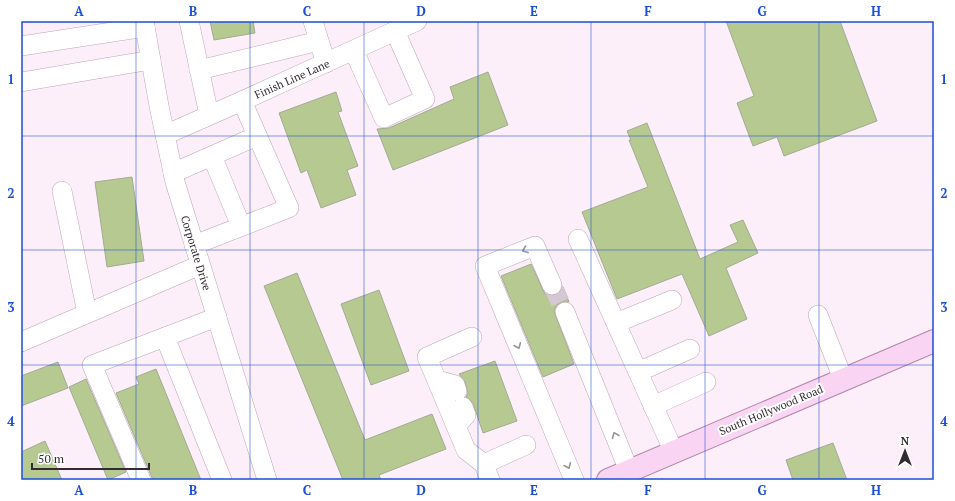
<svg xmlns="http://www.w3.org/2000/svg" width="955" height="501" font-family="'PT Serif',serif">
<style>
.building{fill:#b5c990;stroke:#a2ab94}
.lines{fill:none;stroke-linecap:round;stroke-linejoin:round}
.minor-tunnel{stroke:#d5c8d2;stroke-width:19;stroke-dasharray:19 10;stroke-linecap:butt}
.minor-casing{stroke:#bba5b6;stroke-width:20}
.major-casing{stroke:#b287aa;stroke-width:24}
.minor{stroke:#fff;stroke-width:19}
.major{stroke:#fad5f3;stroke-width:22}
.oneway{stroke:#999598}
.grid{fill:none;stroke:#1d4ed8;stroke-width:1;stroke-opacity:0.55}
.labels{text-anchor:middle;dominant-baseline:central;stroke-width:4;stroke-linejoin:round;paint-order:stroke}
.street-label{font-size:11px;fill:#332b32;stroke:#fff}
.neatline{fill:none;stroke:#1d4ed8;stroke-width:1.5}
.grid-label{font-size:13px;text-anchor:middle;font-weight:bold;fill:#1d4ed8}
</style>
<rect width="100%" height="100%" fill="#fdeffa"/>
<g class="building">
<path d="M210,21H253L255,33L214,40Z"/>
<path d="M726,21H840L877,121L784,156L777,137L753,146L737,103L754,96Z"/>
<path d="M488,72L508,125L393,170L377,129L389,128L454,99L450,87Z"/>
<path d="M336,92L342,111L338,112L358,166L347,170L356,195L321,208L307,170L301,173L279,113Z"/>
<path d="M647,123L700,259L738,242L730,225L743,220L758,253L726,268L747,319L709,336L682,274L617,299L582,212L648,187L629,140H631L627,131Z"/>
<path d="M132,177L144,261L107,267L95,182Z"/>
<path d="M531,264L545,294L550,296L556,295L563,287L569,302H561L556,306L554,311L574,364L543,377L501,276Z"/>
<path d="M297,273L365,440L432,414L446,449L379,475L381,480H343L264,286Z"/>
<path d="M379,290L409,371L371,385L341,304Z"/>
<path d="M495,361L517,421L483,433L473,403L466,397L468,393L465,382L459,374Z"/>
<path d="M58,362L68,388L21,406V376Z"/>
<path d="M156,369L201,480H153L116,393L139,384L136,377Z"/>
<path d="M86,379L126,472L108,480L69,387Z"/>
<path d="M45,441L62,480H21V452Z"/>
<path d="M833,443L847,480H793L786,460Z"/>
</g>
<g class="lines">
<path class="minor-tunnel" d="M552,285L565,312"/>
<defs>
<g id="minor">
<path d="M144,21L159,106L175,182L267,480"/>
<path d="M189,21L209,115"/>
<path d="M313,21L319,41"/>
<path d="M21,46L145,27"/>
<path d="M354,51L384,118L425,99L395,31"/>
<path d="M199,70L319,41L326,63"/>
<path d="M21,82L151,60"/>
<path d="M165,135L242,101L417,21"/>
<path d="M212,156L241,226"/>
<path d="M173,173L257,136"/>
<path d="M62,191L87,313"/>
<path d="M578,239L674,452"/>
<path d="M194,245L289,208L242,101"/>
<path d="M552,285L535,246L485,266L574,480"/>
<path d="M565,312L629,471"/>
<path d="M818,315L843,379"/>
<path d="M616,323L672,300"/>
<path d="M165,337L222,480"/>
<path d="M472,337L427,357L466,450L484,464"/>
<path d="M21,342L200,265"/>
<path d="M638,372L690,349"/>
<path d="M437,380L455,385L457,391"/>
<path d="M653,406L706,382"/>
<path d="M456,426L466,415L463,407"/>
<path d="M141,480L92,365L217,317"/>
<path d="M490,480L484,464L526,445"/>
</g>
<path id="major" d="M608,480L934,341"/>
</defs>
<use href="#minor" class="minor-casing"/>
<use href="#major" class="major-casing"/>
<use href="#minor" class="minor"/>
<use href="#major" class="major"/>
</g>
<defs><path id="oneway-chevron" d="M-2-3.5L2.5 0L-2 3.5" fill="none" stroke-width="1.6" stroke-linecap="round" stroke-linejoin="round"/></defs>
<g class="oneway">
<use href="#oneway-chevron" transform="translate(525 250) rotate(159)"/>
<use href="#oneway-chevron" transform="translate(518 346) rotate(67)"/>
<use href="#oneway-chevron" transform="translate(615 435) rotate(-112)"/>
<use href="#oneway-chevron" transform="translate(568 466) rotate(67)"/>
</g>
<path class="grid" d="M136,21V480M250,21V480M364,21V480M478,21V480M591,21V480M705,21V480M819,21V480M21,136H934M21,250H934M21,365H934"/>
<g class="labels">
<g class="street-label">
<text transform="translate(292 79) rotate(-24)">Finish Line Lane</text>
<text transform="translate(196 253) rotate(73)">Corporate Drive</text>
<text transform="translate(771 410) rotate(-23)">South Hollywood Road</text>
</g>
</g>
<rect width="955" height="501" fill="none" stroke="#ffffff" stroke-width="44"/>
<g transform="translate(905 451)" stroke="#ffffff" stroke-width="3" paint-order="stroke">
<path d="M0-3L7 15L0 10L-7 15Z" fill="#332b32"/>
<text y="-6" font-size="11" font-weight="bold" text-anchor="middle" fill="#332b32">N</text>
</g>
<path d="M32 463v6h117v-6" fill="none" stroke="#332b32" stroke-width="2"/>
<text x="38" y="463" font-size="12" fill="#332b32" stroke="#ffffff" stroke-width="3" paint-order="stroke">50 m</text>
<rect x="22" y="22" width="911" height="457" class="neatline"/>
<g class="grid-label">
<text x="79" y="16">A</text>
<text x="193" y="16">B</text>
<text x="307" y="16">C</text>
<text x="421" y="16">D</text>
<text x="534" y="16">E</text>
<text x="648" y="16">F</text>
<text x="762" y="16">G</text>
<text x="876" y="16">H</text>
<text x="11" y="84">1</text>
<text x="944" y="84">1</text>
<text x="11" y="198">2</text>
<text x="944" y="198">2</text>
<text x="11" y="312">3</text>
<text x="944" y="312">3</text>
<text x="11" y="426">4</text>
<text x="944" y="426">4</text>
<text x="79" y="495">A</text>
<text x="193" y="495">B</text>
<text x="307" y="495">C</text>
<text x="421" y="495">D</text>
<text x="534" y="495">E</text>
<text x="648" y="495">F</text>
<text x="762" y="495">G</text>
<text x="876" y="495">H</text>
</g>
</svg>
